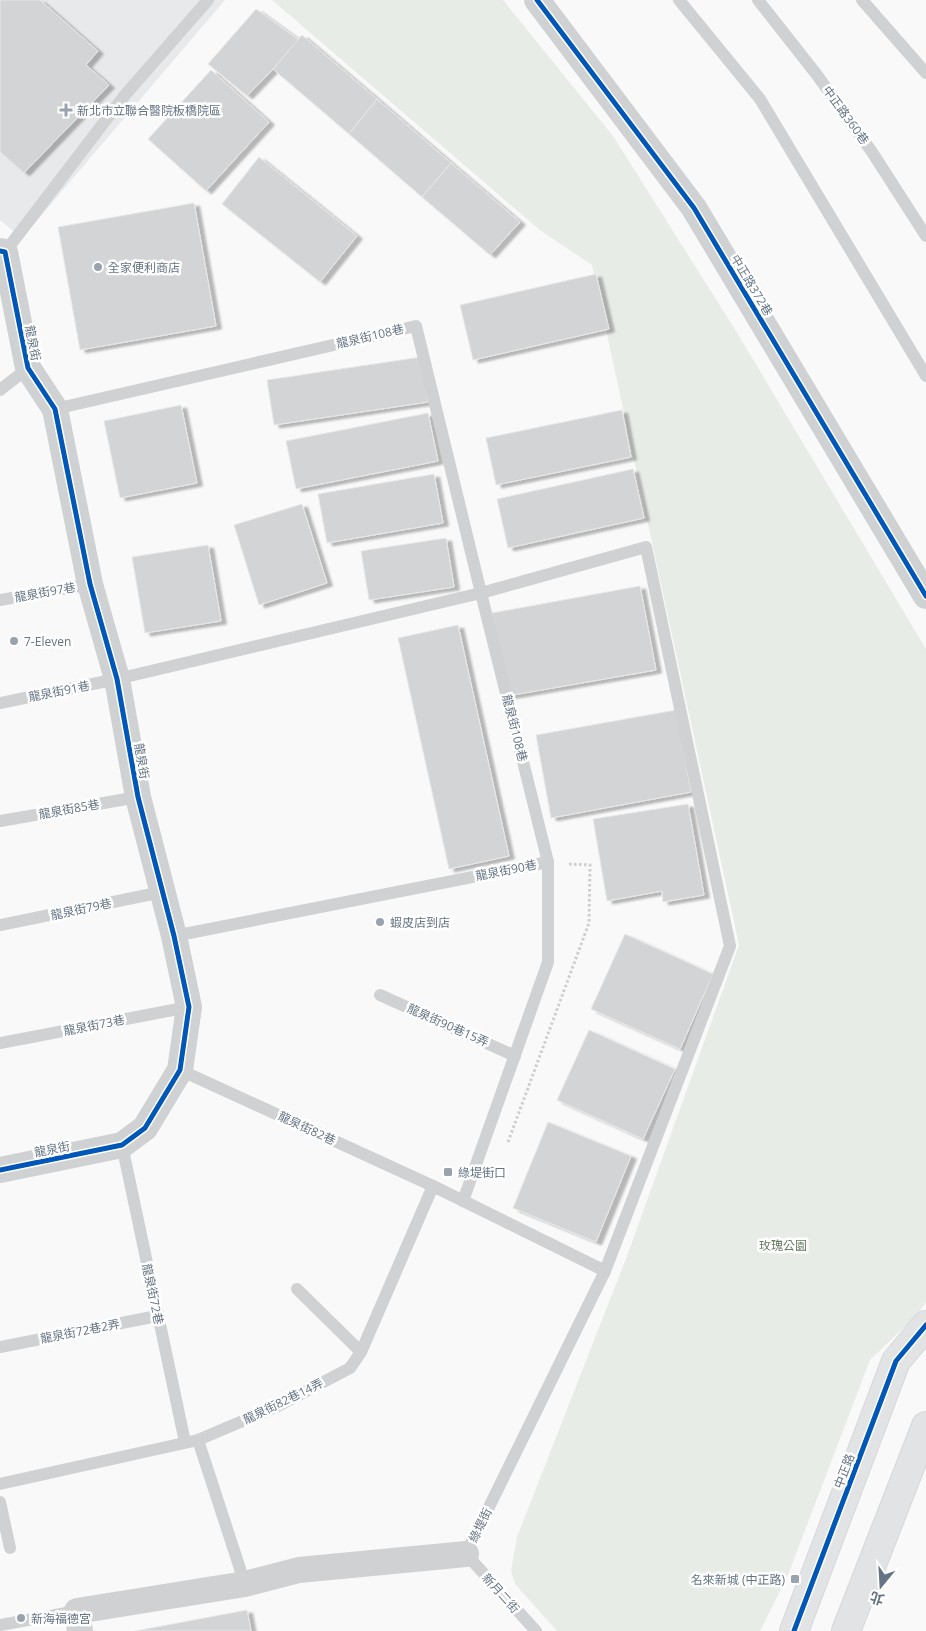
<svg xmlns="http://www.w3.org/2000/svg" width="926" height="1631" font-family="'Open Sans','Noto Sans TC',sans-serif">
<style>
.built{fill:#e8e9ea}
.green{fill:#e8ece7}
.building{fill:#d2d4d5;stroke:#e8e8e8;filter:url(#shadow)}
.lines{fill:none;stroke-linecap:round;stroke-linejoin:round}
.secondary-casing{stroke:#d6d7d8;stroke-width:30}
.path{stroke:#cdcecf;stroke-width:3;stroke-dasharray:2.5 2.5;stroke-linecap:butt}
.service{stroke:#cfd1d2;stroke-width:12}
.minor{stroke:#cfd1d2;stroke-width:26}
.secondary{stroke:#e2e3e4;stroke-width:28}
.cycleway-casing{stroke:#fff;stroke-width:8}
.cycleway{stroke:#0057b8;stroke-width:5}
.poi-dot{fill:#98a3ad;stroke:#fff;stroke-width:2}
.labels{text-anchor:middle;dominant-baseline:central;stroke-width:5;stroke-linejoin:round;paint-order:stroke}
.poi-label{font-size:12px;fill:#647484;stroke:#fff;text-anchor:start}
.street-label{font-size:12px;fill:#647484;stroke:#fff}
.park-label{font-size:12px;fill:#667b63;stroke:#fff}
</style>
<defs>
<filter id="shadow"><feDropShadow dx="5.5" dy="3" stdDeviation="1" flood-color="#0004"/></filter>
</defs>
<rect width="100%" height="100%" fill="#f9f9f9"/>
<path class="built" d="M0,0H225L22,238L0,220Z"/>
<path class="green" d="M272,0H503L613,136L736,331L926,649V1302L918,1314L870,1360L788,1575L760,1631H557L515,1584L511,1571L517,1537L627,1256L739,945L592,265L541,231Z"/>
<g class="building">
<path d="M0,0H40L98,51L86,65L109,85L24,173L0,152Z"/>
<path d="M256,9L299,40L273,69L247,96L208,64Z"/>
<path d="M302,35L377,99L349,134L273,69Z"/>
<path d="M211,70L269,122L206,191L148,139Z"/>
<path d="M377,99L451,163L422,197L349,134Z"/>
<path d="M259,157L357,236L320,282L222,204Z"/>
<path d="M451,163L520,222L490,255L422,197Z"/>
<path d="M194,203L216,326L80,350L58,227Z"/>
<path d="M596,274L609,329L473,360L460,305Z"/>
<path d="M421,357L428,402L274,425L267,380Z"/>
<path d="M181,405L197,483L120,498L104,421Z"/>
<path d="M622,410L631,457L496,485L486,438Z"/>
<path d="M428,413L438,461L296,489L286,441Z"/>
<path d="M633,469L644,518L508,548L497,499Z"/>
<path d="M434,474L443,523L327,543L318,494Z"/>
<path d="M302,504L327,583L259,605L234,525Z"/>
<path d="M446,538L454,587L369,600L361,551Z"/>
<path d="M208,545L221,621L145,633L132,557Z"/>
<path d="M640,586L656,670L507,696L492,613Z"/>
<path d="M458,625L509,856L449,869L398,638Z"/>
<path d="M676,710L691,792L551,818L536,735Z"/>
<path d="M688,804L704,895L663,902L662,891L607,901L593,819Z"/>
<path d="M625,934L713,974L680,1049L591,1009Z"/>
<path d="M589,1030L675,1069L643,1139L557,1100Z"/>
<path d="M548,1122L631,1156L596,1242L513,1208Z"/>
<path d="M247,1610L251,1631H135Z"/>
</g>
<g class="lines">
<defs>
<g id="secondary">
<path d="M794,1631L896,1361L926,1325"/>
<path d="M846,1631L926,1426"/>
</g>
</defs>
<use href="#secondary" class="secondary-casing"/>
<path class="path" d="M508,1142L589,923L590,865L568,864"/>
<g class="service">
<path d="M679,0L760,99L926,376"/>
<path d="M758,0L817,75L872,152L926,236"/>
<path d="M862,0L926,73"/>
<path d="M5,252L125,95L208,0"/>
<path d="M0,390L28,368"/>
<path d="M55,409L416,326L481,593L548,862"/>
<path d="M0,600L90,584"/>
<path d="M0,703L117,679L481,593L646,547L730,946L605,1271"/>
<path d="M0,821L138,797"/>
<path d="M0,925L162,892"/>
<path d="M174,936L548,862V962L463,1201"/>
<path d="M380,995L515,1056"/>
<path d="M0,1043L189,1007"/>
<path d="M180,1070L433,1186L605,1271L466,1554L536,1631"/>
<path d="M122,1145L185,1442"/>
<path d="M297,1289L361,1352"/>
<path d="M0,1347L157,1316"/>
<path d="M198,1440L245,1584"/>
<path d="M0,1484L198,1440L278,1406L350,1368L361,1352L433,1186"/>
<path d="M0,1502L10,1548"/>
<path d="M0,1625L77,1611"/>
</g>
<g class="minor">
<path d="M537,0L694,208L926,596"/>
<path d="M0,251L5,252L28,368L55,409L90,584L117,679L138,797L174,936L189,1007L180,1070L145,1128L122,1145L0,1170"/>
<path d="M80,1631L77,1611L245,1584L299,1570L466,1554"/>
</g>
<use href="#secondary" class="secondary"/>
<defs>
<g id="cycleway">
<path d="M537,0L694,208L926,596"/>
<path d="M0,251L5,252L28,368L55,409L90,584L117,679L138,797L174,936L189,1007L180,1070L145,1128L122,1145L0,1170"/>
<path d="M794,1631L896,1361L926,1325"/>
</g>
</defs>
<use href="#cycleway" class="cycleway-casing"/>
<use href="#cycleway" class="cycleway"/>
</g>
<g class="poi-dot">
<path d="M63.5 102.5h5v5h5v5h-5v5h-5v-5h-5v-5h5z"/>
<circle cx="98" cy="267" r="5"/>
<circle cx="14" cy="641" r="5"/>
<circle cx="380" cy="922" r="5"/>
<rect x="443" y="1167" width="10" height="10" rx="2.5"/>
<rect x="790" y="1574" width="10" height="10" rx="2.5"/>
<circle cx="21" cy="1618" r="5"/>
</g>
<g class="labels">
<g class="poi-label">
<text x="77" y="110">新北市立聯合醫院板橋院區</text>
<text x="108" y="267">全家便利商店</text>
<text x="24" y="641">7-Eleven</text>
<text x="390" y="922">蝦皮店到店</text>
<text x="458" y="1172">綠堤街口</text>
<text x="785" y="1579" text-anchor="end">名來新城 (中正路)</text>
<text x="31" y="1618">新海福德宮</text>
</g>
<g class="street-label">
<text transform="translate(846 115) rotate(54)">中正路360巷</text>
<text transform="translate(752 285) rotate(59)">中正路372巷</text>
<text transform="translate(370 336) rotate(-13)">龍泉街108巷</text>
<text transform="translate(33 343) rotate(79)">龍泉街</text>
<text transform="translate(45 592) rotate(-10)">龍泉街97巷</text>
<text transform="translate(59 691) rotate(-11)">龍泉街91巷</text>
<text transform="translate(515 728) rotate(76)">龍泉街108巷</text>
<text transform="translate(142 761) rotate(80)">龍泉街</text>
<text transform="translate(69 809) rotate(-10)">龍泉街85巷</text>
<text transform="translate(506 870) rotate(-11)">龍泉街90巷</text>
<text transform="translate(81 909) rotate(-12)">龍泉街79巷</text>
<text transform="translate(94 1025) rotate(-11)">龍泉街73巷</text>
<text transform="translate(448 1025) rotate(24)">龍泉街90巷15弄</text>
<text transform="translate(307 1128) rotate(25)">龍泉街82巷</text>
<text transform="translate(52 1149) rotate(-11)">龍泉街</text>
<text transform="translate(153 1294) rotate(78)">龍泉街72巷</text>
<text transform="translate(80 1331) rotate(-11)">龍泉街72巷2弄</text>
<text transform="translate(283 1401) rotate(-26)">龍泉街82巷14弄</text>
<text transform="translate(844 1471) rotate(-69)">中正路</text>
<text transform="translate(480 1525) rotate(-64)">綠堤街</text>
<text transform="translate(501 1593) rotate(48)">新月二街</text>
</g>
<g class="park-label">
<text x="783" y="1245">玫瑰公園</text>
</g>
</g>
<g transform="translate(881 1586) rotate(198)" stroke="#ffffff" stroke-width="4" paint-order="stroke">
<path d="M0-4L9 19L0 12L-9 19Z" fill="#647484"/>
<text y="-8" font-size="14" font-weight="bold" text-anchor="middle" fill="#647484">北</text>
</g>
</svg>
